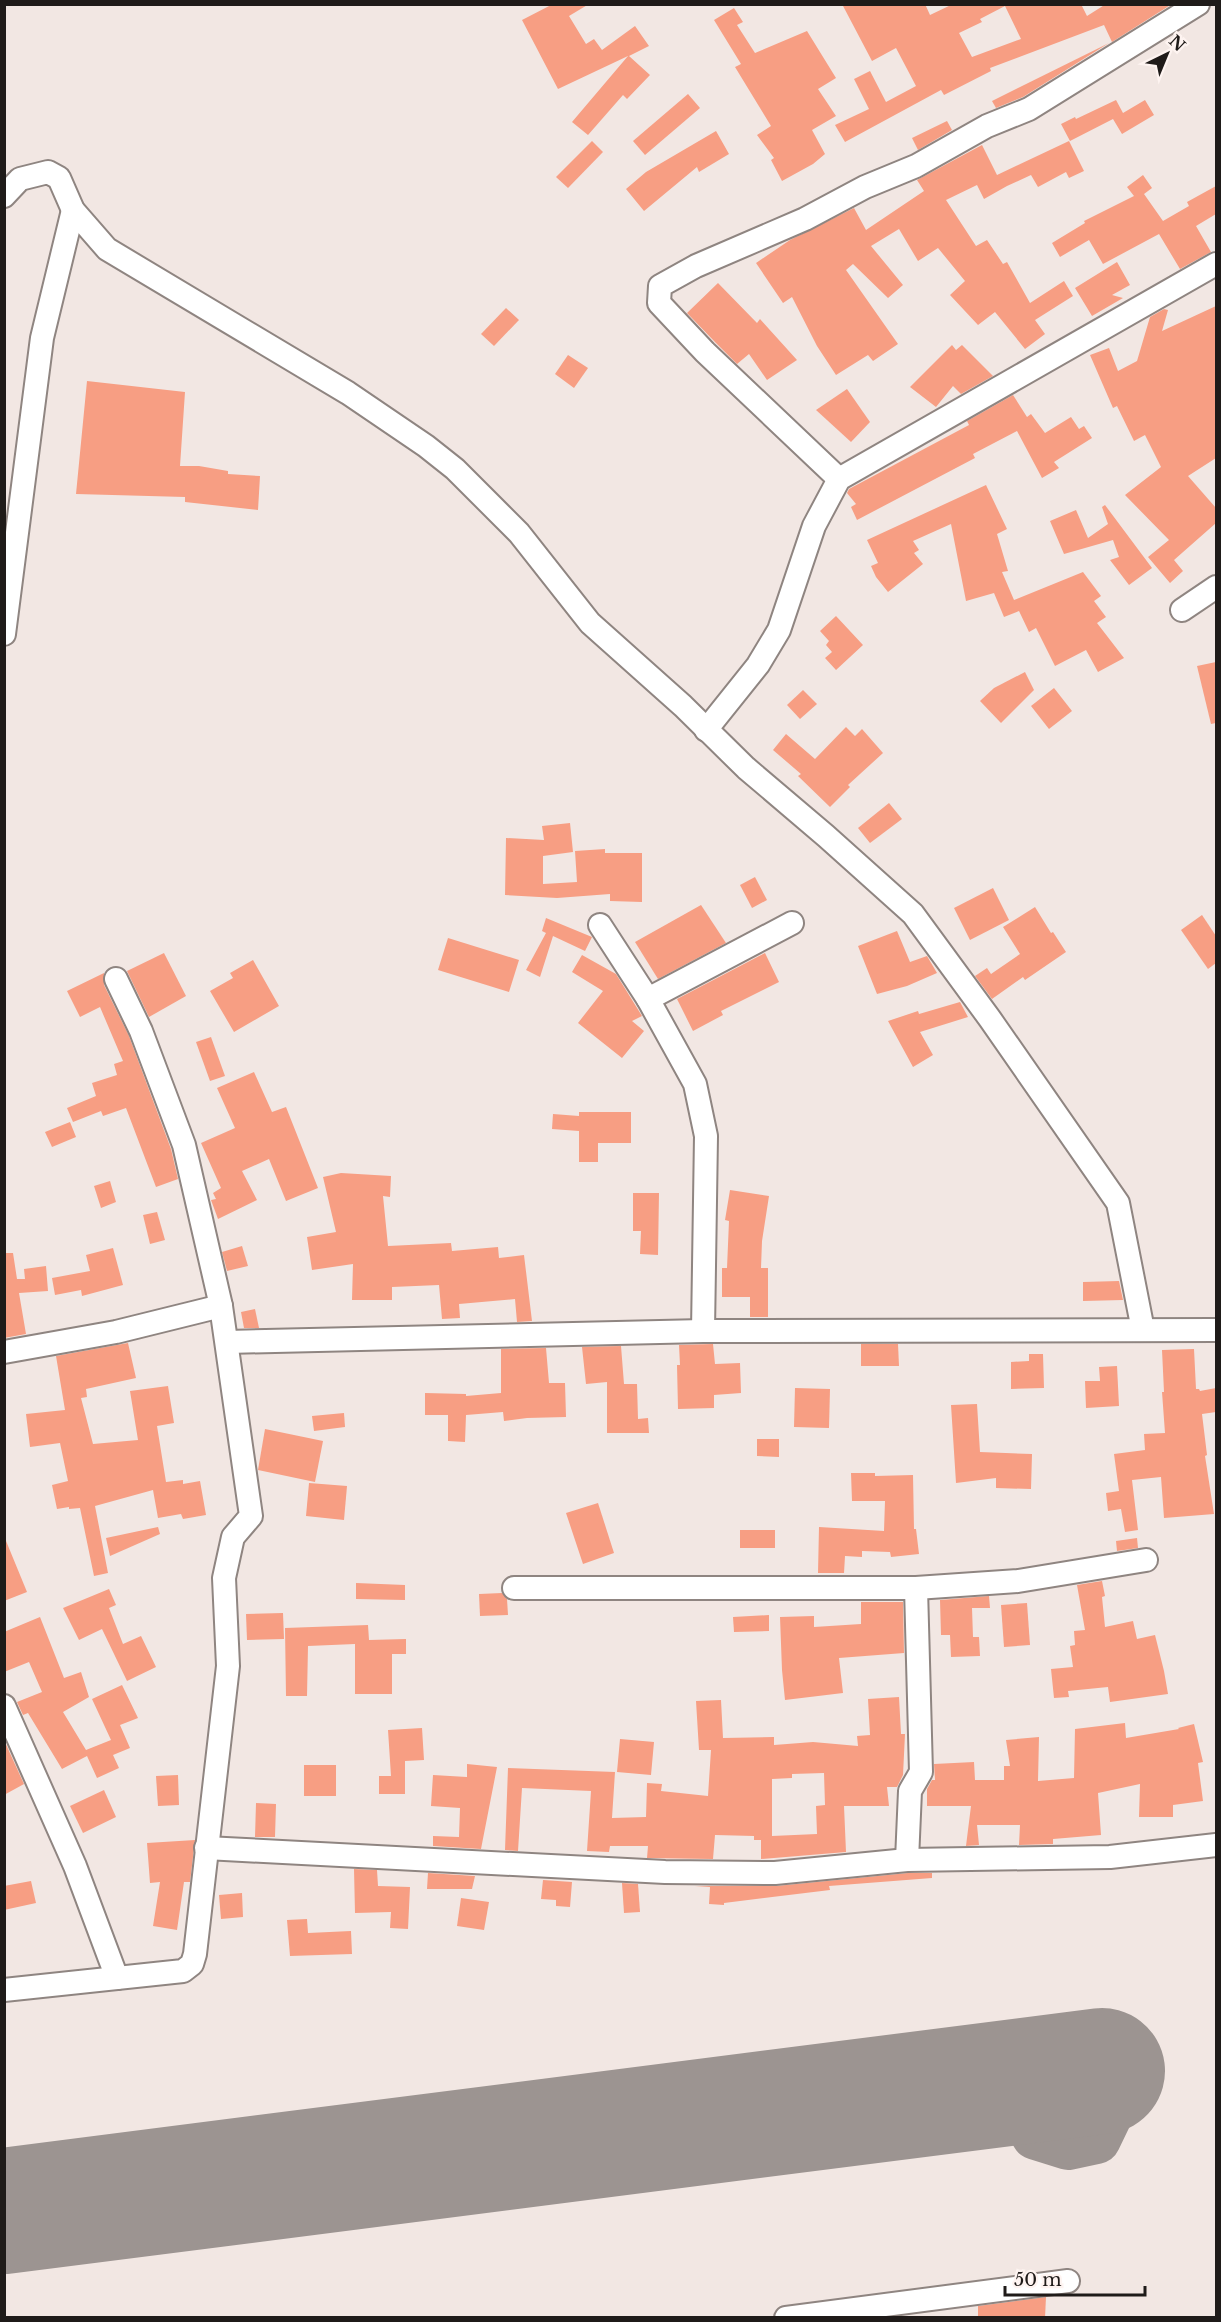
<svg xmlns="http://www.w3.org/2000/svg" width="1221" height="2322" font-family="'Libre Baskerville',serif">
<style>
.lines{fill:none;stroke-linecap:round;stroke-linejoin:round}
.taxiway{stroke:#9c9491;stroke-width:50}
.runway{stroke:#9c9491;stroke-width:126}
.building{fill:#f79e83;fill-rule:evenodd}
.minor-casing{stroke:#8f8581;stroke-width:26}
.minor{stroke:#fff;stroke-width:22}
</style>
<rect width="100%" height="100%" fill="#f2e7e3"/>
<g class="lines">
<path class="taxiway" d="M1018,2081L1022,2111L1036,2135L1068,2145L1096,2139L1109,2112L1102,2071"/>
<path class="runway" d="M4,2211L1102,2071"/>
</g>
<g class="building">
<path d="M553,4H589L569,16L586,44L594,39L602,50L635,26L649,46L629,56L650,75L627,99L623,95L588,135L572,122L628,56L558,89L522,20Z"/>
<path d="M842,4H925L930,15L953,4H1081L1087,16L1106,4H1172L1112,42L1104,25L990,68L991,71L944,95L941,90L845,142L835,125L869,109L854,79L870,71L886,102L916,86L896,48L872,61ZM1005,6L1021,39L972,57L959,33L982,22L980,19Z"/>
<path d="M734,8L743,22L737,25L755,53L807,31L836,78L818,89L836,116L812,130L825,154L813,164L782,181L771,160L774,158L757,135L771,126L735,67L741,64L714,20Z"/>
<path d="M1109,43L1023,97L996,108L992,101Z"/>
<path d="M688,94L700,108L645,155L633,141Z"/>
<path d="M1116,100L1123,113L1145,100L1154,115L1122,134L1113,119L1070,141L1061,124L1075,117L1076,119Z"/>
<path d="M947,121L952,130L918,150L912,138Z"/>
<path d="M716,131L729,154L699,172L697,167L644,211L626,189L646,172Z"/>
<path d="M592,141L603,152L568,188L556,177Z"/>
<path d="M1069,141L1084,171L1069,178L1066,172L1038,187L1031,175L1007,186L984,199L977,185L946,200L976,246L987,240L1003,264L1007,262L1030,303L1064,281L1073,296L1035,320L1045,334L1025,349L995,312L978,325L950,295L965,281L938,248L918,261L899,229L871,246L903,285L888,298L853,264L846,270L898,344L873,361L868,355L836,375L817,346L792,297L783,303L756,263L790,240L854,208L866,230L924,191L917,180L982,145L997,175Z"/>
<path d="M1143,175L1152,188L1144,194L1163,221L1189,206L1187,202L1216,186V214L1196,226L1211,252L1180,269L1159,234L1103,264L1089,240L1060,257L1052,243L1085,223L1084,221L1134,196L1127,187Z"/>
<path d="M1117,262L1130,285L1112,295L1123,298L1092,316L1075,288Z"/>
<path d="M718,283L757,323L760,319L797,360L767,380L749,354L737,364L715,342L687,313Z"/>
<path d="M1216,306V458L1188,476L1216,508V523L1174,560L1183,571L1170,583L1148,557L1169,540L1125,495L1161,467L1145,435L1134,441L1117,406L1113,408L1090,355L1109,348L1118,371L1137,361L1150,317L1164,309L1168,310L1162,331Z"/>
<path d="M506,308L519,320L494,346L481,334Z"/>
<path d="M952,345L956,350L962,345L993,376L961,394L953,386L936,407L910,387Z"/>
<path d="M568,355L588,368L574,388L555,374Z"/>
<path d="M87,381L185,392L180,466H199L228,471V474L260,476L258,510L185,502V497L76,494Z"/>
<path d="M847,389L870,422L851,442L816,410Z"/>
<path d="M1013,395L1027,417L1031,414L1045,433L1071,417L1079,429L1084,426L1092,438L1054,462L1059,468L1042,478L1017,431L973,454L975,458L857,520L851,507L856,504L847,493L849,489L969,425L967,421Z"/>
<path d="M986,485L1007,529L997,534L1008,571L1002,572L1014,600L1083,572L1101,596L1094,601L1106,617L1097,623L1124,658L1098,672L1086,650L1055,666L1036,628L1029,632L1019,611L1004,617L994,593L966,601L951,524L913,541L919,550L914,553L923,564L888,592L876,577L871,566L878,563L867,540Z"/>
<path d="M1105,505L1152,568L1129,585L1110,560L1119,557L1113,540L1064,554L1050,521L1076,510L1088,538L1108,524L1102,507Z"/>
<path d="M836,616L863,645L836,670L825,658L832,652L826,645L829,641L820,631Z"/>
<path d="M1216,662V723L1211,724L1197,666Z"/>
<path d="M1025,672L1034,690L1001,723L980,701L994,688Z"/>
<path d="M1054,688L1072,711L1049,729L1031,706Z"/>
<path d="M803,690L817,704L800,719L787,705Z"/>
<path d="M846,727L855,736L862,729L883,753L848,785L850,787L830,807L798,776L801,774L773,750L786,734L815,759Z"/>
<path d="M889,803L902,819L870,843L858,828Z"/>
<path d="M570,823L573,852L543,856V884L577,882L575,851L605,849V853H642V902L610,901V894L557,898L505,895L506,838L544,840L542,826Z"/>
<path d="M755,877L767,900L752,908L740,885Z"/>
<path d="M993,888L1009,920L970,940L954,908Z"/>
<path d="M701,905L726,943L658,979L635,942Z"/>
<path d="M1035,907L1051,933L1053,932L1066,952L1025,980L1023,977L992,999L975,976L987,968L991,974L1020,954L1003,927Z"/>
<path d="M1202,915L1216,936V963L1208,969L1181,930Z"/>
<path d="M546,918L592,937L585,951L553,936L540,977L526,970L546,933L542,931Z"/>
<path d="M897,931L910,962L927,956L937,973L907,986L877,994L858,946Z"/>
<path d="M448,938L519,960L509,992L438,970Z"/>
<path d="M164,953L186,996L149,1017L127,971Z"/>
<path d="M765,953L779,982L721,1011L723,1015L693,1031L677,999Z"/>
<path d="M582,955L616,974L642,1016L632,1021L644,1031L622,1058L578,1023L603,991L572,972Z"/>
<path d="M253,960L279,1006L234,1032L210,991L233,978L230,973Z"/>
<path d="M104,973V985L129,1036L171,1149L178,1179L156,1187L126,1108L103,1116L101,1111L73,1122L67,1108L96,1096L92,1083L117,1075L114,1064L123,1061L100,1007L80,1017L67,991Z"/>
<path d="M960,1002L968,1017L920,1032L933,1055L913,1067L888,1021L918,1011L919,1014Z"/>
<path d="M211,1037L225,1076L210,1081L196,1042Z"/>
<path d="M254,1072L272,1112L286,1107L318,1188L286,1201L269,1159L242,1171L257,1200L218,1219L211,1200L216,1199L213,1193L221,1188L201,1143L235,1128L217,1088Z"/>
<path d="M579,1112H631V1143H598V1162H579V1131L552,1129L553,1114L579,1116Z"/>
<path d="M70,1122L76,1137L52,1147L45,1132Z"/>
<path d="M341,1173L391,1176L390,1197L383,1196L388,1246L451,1243L452,1251L498,1247L499,1258L524,1255L532,1321L517,1322L515,1299L459,1304L460,1318L442,1319L439,1285L392,1287V1300H352L353,1264L312,1270L307,1237L336,1232L323,1177Z"/>
<path d="M110,1181L116,1202L101,1208L94,1186Z"/>
<path d="M730,1190L769,1196L762,1241L761,1268H768V1317H750V1297H722V1268H727L729,1221L725,1220Z"/>
<path d="M633,1193H659L658,1255L640,1254L641,1231H633Z"/>
<path d="M157,1212L165,1240L150,1244L143,1215Z"/>
<path d="M242,1246L248,1266L227,1271L222,1252Z"/>
<path d="M113,1248L123,1285L82,1296L81,1290L55,1295L52,1278L90,1271L86,1255Z"/>
<path d="M4,1253H13L17,1279H25L24,1269L46,1266L48,1291L19,1293L26,1334L4,1338Z"/>
<path d="M1119,1281L1123,1300L1083,1301V1282Z"/>
<path d="M255,1309L259,1328H244L241,1312Z"/>
<path d="M128,1343L136,1378L86,1389L87,1397L81,1398L93,1444L138,1440L130,1391L168,1386L174,1423L157,1426L166,1482L183,1480V1484L200,1481L206,1515L183,1519L181,1514L158,1518L153,1490L95,1506L108,1573L94,1576L80,1508L69,1509V1507L57,1509L52,1485L68,1481L60,1443L30,1447L26,1414L65,1410L56,1356Z"/>
<path d="M713,1344L715,1364L740,1363L741,1393L714,1395V1408L678,1409L677,1365H680L679,1345Z"/>
<path d="M861,1344H898L899,1366H861Z"/>
<path d="M621,1346L624,1384H637L638,1419L648,1418L649,1433H607V1382L586,1384L582,1347Z"/>
<path d="M546,1348L549,1383H565L566,1417L527,1418L504,1421L503,1412L466,1415L465,1442L448,1441V1415H425V1393L466,1394V1396L501,1393V1349Z"/>
<path d="M1194,1349L1196,1389H1199L1200,1391L1216,1388V1412L1202,1414L1207,1455L1205,1456L1214,1514L1164,1518L1161,1477L1132,1480L1138,1530L1125,1532L1121,1509L1108,1511L1106,1493L1119,1491L1114,1454L1145,1450L1144,1434L1165,1433L1162,1392H1164L1162,1350Z"/>
<path d="M1029,1354H1043L1044,1388L1011,1389V1362L1029,1361Z"/>
<path d="M1117,1366L1119,1406L1086,1408L1085,1381H1100L1099,1367Z"/>
<path d="M795,1388L830,1389L829,1428L794,1427Z"/>
<path d="M977,1404L980,1452L1032,1454L1031,1489L996,1488V1478L956,1483L951,1405Z"/>
<path d="M344,1413L345,1427L314,1431L312,1416Z"/>
<path d="M265,1429L323,1441L315,1482L258,1470Z"/>
<path d="M757,1439H779V1457L757,1456Z"/>
<path d="M851,1473H875V1476L913,1475L914,1529H916L919,1554L891,1557L890,1552L862,1551V1557L845,1556L844,1573H818L819,1527L884,1531L885,1501H852Z"/>
<path d="M309,1483L347,1486L344,1520L306,1516Z"/>
<path d="M598,1503L614,1553L583,1564L566,1513Z"/>
<path d="M158,1527L160,1534L110,1556L106,1538Z"/>
<rect x="740" y="1530" width="35" height="18"/>
<path d="M4,1536L27,1592L4,1601Z"/>
<path d="M1137,1538L1138,1548L1117,1551L1116,1541Z"/>
<path d="M1102,1581L1105,1596L1102,1597L1105,1627L1133,1621L1137,1639L1155,1635L1164,1671L1168,1694L1110,1702L1108,1687L1068,1691L1069,1697L1054,1698L1051,1669L1073,1667L1070,1646L1075,1645L1074,1631L1085,1630L1077,1585Z"/>
<path d="M356,1583L405,1585V1600L356,1599Z"/>
<path d="M109,1589L116,1605L109,1608L123,1644L141,1636L156,1667L127,1681L102,1629L79,1640L63,1608Z"/>
<path d="M502,1593L507,1599L508,1615L480,1616L479,1594Z"/>
<path d="M989,1596L990,1608H972L973,1637H979L980,1656L951,1657L950,1635H941L940,1600Z"/>
<path d="M861,1602H903L904,1653L839,1658L843,1693L785,1700L782,1670L780,1617L814,1616V1627L861,1624Z"/>
<path d="M1027,1603L1030,1645L1004,1647L1001,1605Z"/>
<path d="M283,1613L284,1639L247,1640L246,1614Z"/>
<path d="M769,1615V1631L734,1632L733,1617Z"/>
<path d="M40,1617L64,1678L81,1672L89,1697L63,1712L86,1750L111,1740L92,1699L122,1685L138,1718L120,1725L130,1748L113,1755L119,1768L97,1778L87,1756L62,1769L28,1713L23,1715L17,1702L42,1692L29,1662L4,1672V1632Z"/>
<path d="M368,1625L369,1640L406,1639V1654H392V1694H355V1644L308,1646L307,1696H286L285,1628Z"/>
<path d="M899,1697L901,1734H905L903,1775L897,1787H887L889,1806H844L846,1852L761,1859V1840H754V1836L715,1835L713,1859L647,1858L648,1846H610L609,1852L587,1851L591,1791L522,1788L518,1851L505,1850L508,1768L615,1772L612,1818L646,1817L647,1783L662,1784L661,1791L708,1796L711,1750H699L696,1701L721,1700L723,1738L774,1737V1745L813,1742L858,1746L857,1736L870,1735L868,1699ZM824,1773L825,1805L816,1806L817,1834L772,1836V1779L792,1778V1774Z"/>
<path d="M1125,1723L1126,1738L1179,1729L1178,1728L1194,1724L1203,1762L1198,1763L1203,1801L1173,1805V1817H1139L1140,1784L1098,1793L1101,1835L1053,1839V1844L1019,1845L1020,1825H977L979,1845L966,1846L971,1806H927V1789L932,1780H935L934,1764L974,1762L975,1780H1004V1766H1010L1006,1740L1039,1737L1038,1781L1074,1778L1075,1729Z"/>
<path d="M422,1728L424,1760L405,1761V1794H379V1776H391L388,1730Z"/>
<path d="M620,1739L654,1742L651,1775L617,1772Z"/>
<path d="M4,1740L24,1784L4,1795Z"/>
<path d="M467,1764L497,1767L481,1849L433,1846V1836L459,1837L460,1808L431,1806L433,1775L467,1777Z"/>
<rect x="304" y="1765" width="32" height="31"/>
<path d="M178,1775L179,1805L158,1806L156,1776Z"/>
<path d="M104,1790L116,1817L83,1833L70,1806Z"/>
<path d="M256,1803L276,1804L275,1837H255Z"/>
<path d="M195,1840L190,1882H184L177,1930L153,1926L160,1882L150,1883L147,1843Z"/>
<path d="M354,1869L377,1870L378,1886L410,1887L408,1929L390,1928L391,1912L355,1913Z"/>
<path d="M428,1873L475,1876L472,1889H427Z"/>
<path d="M908,1873H932V1878L829,1886L830,1890L724,1903V1905L709,1904L710,1887L695,1886H776Z"/>
<path d="M543,1880L572,1882L570,1907L556,1906V1900L541,1899Z"/>
<path d="M31,1881L36,1903L4,1910V1886Z"/>
<path d="M622,1883L638,1884L640,1912L624,1913Z"/>
<path d="M242,1893L243,1917L221,1919L219,1895Z"/>
<path d="M461,1898L489,1902L484,1930L457,1926Z"/>
<path d="M307,1919L308,1933L351,1931L352,1954L290,1956L287,1920Z"/>
<path d="M1046,2297L1045,2318H978V2306Z"/>
</g>
<g class="lines">
<defs>
<g id="minor">
<path d="M4,196L20,179L48,172L59,178L73,210L107,249L348,393L426,446L455,469L519,533L590,623L683,706L746,768L826,836L913,914L990,1019L1118,1203L1143,1330"/>
<path d="M839,479L705,352L659,303L660,286L696,266L805,219L865,187L916,166L987,126L1029,109L1198,4"/>
<path d="M1182,610L1216,587"/>
<path d="M4,634L42,338L73,210"/>
<path d="M706,730L758,665L779,630L814,526L839,479L1216,264"/>
<path d="M600,925L648,999L695,1084L706,1136L703,1331"/>
<path d="M648,999L792,923"/>
<path d="M227,1342L703,1331L1216,1330"/>
<path d="M4,1352L116,1332L221,1306"/>
<path d="M514,1588H916L1018,1581L1146,1560"/>
<path d="M4,1706L75,1866L117,1978"/>
<path d="M206,1848L665,1872L775,1873L907,1860L1110,1857L1216,1845"/>
<path d="M907,1860L910,1791L921,1772L916,1588"/>
<path d="M4,1990L183,1971L192,1964L195,1954L228,1666L224,1578L233,1537L251,1516L221,1306L184,1145L141,1031L116,979"/>
<path d="M786,2318L1068,2281"/>
</g>
</defs>
<use href="#minor" class="minor-casing"/>
<use href="#minor" class="minor"/>
</g>
<rect width="1221" height="2322" fill="none" stroke="#1f1b19" stroke-width="12"/>
<g transform="translate(1167 54) rotate(43)" stroke="#fef4f1" stroke-width="4.5" paint-order="stroke">
<path d="M0-4.5L10 22L0 15L-10 22Z" fill="#1f1b19"/>
<text y="-9" font-size="16" font-weight="bold" text-anchor="middle" fill="#1f1b19">N</text>
</g>
<path d="M1005 2286v9h140v-9" fill="none" stroke="#1f1b19" stroke-width="3"/>
<text x="1014" y="2286" font-size="18" fill="#1f1b19" stroke="#fef4f1" stroke-width="4.5" paint-order="stroke">50 m</text>
</svg>
